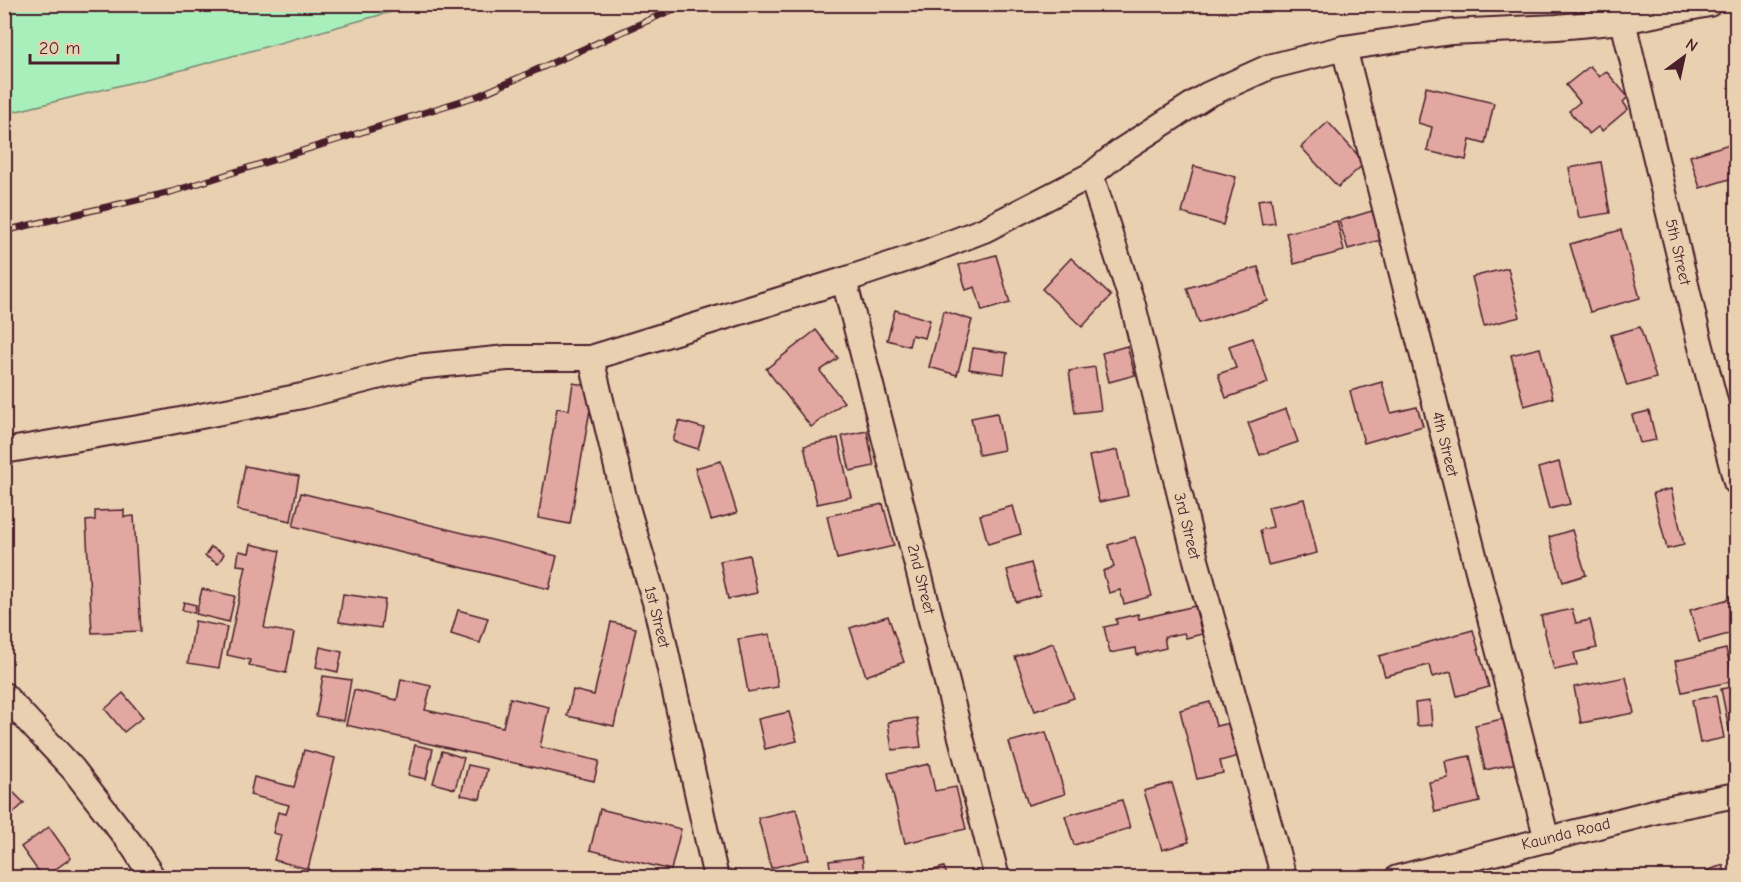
<svg xmlns="http://www.w3.org/2000/svg" width="1741" height="882" font-family="'Comic Neue',sans-serif">
<style>
.green{fill:#a8efbb;stroke:#798773;stroke-width:1.5}
.building{fill:#e2a7a1;stroke:#4a1f2b;stroke-width:1.5}
.lines{fill:none;stroke-linecap:round;stroke-linejoin:round}
.minor-casing{stroke:#4a1f2b;stroke-width:28}
.minor{stroke:#e9d0b1;stroke-width:24}
.rail-casing{stroke:#4a1f2b;stroke-width:7}
.rail{stroke:#e9d0b1;stroke-width:4.5;stroke-dasharray:14;stroke-linecap:butt}
.labels{text-anchor:middle;dominant-baseline:central;stroke-width:4.5;stroke-linejoin:round;paint-order:stroke}
.street-label{font-size:16px;fill:#4a1f2b;stroke:#e9d0b1}
</style>
<rect width="100%" height="100%" fill="#e9d0b1"/>
<filter id="ink" filterUnits="userSpaceOnUse"><feTurbulence type="fractalNoise" baseFrequency=".0167" numOctaves="2"/><feDisplacementMap in="SourceGraphic" scale="12" xChannelSelector="R" yChannelSelector="G"/><feConvolveMatrix kernelMatrix="1 2 1 2 8 2 1 2 1" color-interpolation-filters="sRGB"/></filter>
<g filter="url(#ink)">
<path class="green" d="M4,5L5,4L416,5L182,70L5,114Z"/>
<g class="building">
<path d="M1439,4H1462L1463,9L1441,13Z"/>
<path d="M1590,66L1599,77L1606,71L1628,97L1623,102L1628,109L1602,131L1598,127L1589,134L1569,111L1580,102L1566,85Z"/>
<path d="M1426,87L1494,103L1485,144L1470,140L1466,160L1427,151L1432,127L1418,123Z"/>
<path d="M1328,122L1365,163L1338,187L1301,147Z"/>
<path d="M1736,142V177L1700,188L1690,156Z"/>
<path d="M1601,162L1610,213L1579,218L1569,168Z"/>
<path d="M1194,166L1236,177L1223,225L1182,213Z"/>
<path d="M1271,198L1275,223L1262,225L1258,200Z"/>
<path d="M1372,211L1381,240L1348,249L1339,221Z"/>
<path d="M1337,221L1344,251L1294,264L1286,233Z"/>
<path d="M1621,230L1640,298L1590,312L1570,244Z"/>
<path d="M996,255L1010,303L982,311L975,287L966,290L959,265Z"/>
<path d="M1071,258L1111,296L1082,327L1042,289Z"/>
<path d="M1258,267L1268,301L1199,323L1187,288Z"/>
<path d="M1508,268L1520,317L1484,326L1472,277Z"/>
<path d="M895,310L930,320L925,338L912,335L909,346L887,340Z"/>
<path d="M944,311L972,320L957,375L929,367Z"/>
<path d="M1640,327L1656,378L1627,386L1611,335Z"/>
<path d="M816,330L838,358L820,371L844,402L811,427L766,369Z"/>
<path d="M1253,338L1268,383L1226,398L1218,374L1236,368L1229,346Z"/>
<path d="M1127,346L1135,375L1109,382L1102,353Z"/>
<path d="M973,348L1007,353L1004,374L969,369Z"/>
<path d="M1540,348L1553,398L1524,406L1511,355Z"/>
<path d="M1095,367L1101,410L1075,413L1069,371Z"/>
<path d="M1382,382L1391,413L1417,407L1423,426L1364,443L1350,391Z"/>
<path d="M573,383L594,387L570,524L538,518L557,408L569,410Z"/>
<path d="M1286,409L1298,442L1260,455L1248,423Z"/>
<path d="M1649,411L1656,440L1640,443L1632,415Z"/>
<path d="M997,413L1004,450L979,455L971,418Z"/>
<path d="M679,421L704,428L698,449L673,441Z"/>
<path d="M867,431L874,466L850,471L842,436Z"/>
<path d="M838,438L851,497L817,504L804,446Z"/>
<path d="M1118,450L1128,496L1099,502L1089,456Z"/>
<path d="M721,461L737,513L711,520L695,468Z"/>
<path d="M1559,462L1570,504L1549,509L1538,468Z"/>
<path d="M245,466L299,476L291,521L237,510Z"/>
<path d="M1671,489L1684,545L1667,549L1653,493Z"/>
<path d="M301,493L557,556L549,589L293,526Z"/>
<path d="M1304,499L1317,553L1268,565L1260,530L1273,527L1268,507Z"/>
<path d="M883,504L894,546L837,559L827,516Z"/>
<path d="M1013,506L1021,534L988,544L980,515Z"/>
<path d="M124,510V517L134,516L141,631L92,633L86,521L95,520V511Z"/>
<path d="M1572,530L1586,575L1563,582L1549,537Z"/>
<path d="M1135,537L1152,596L1124,604L1120,590L1109,593L1103,571L1114,567L1108,545Z"/>
<path d="M251,544L280,551L264,628L294,633L286,673L249,665L250,660L227,655L246,566L237,565L239,551L249,553Z"/>
<path d="M211,547L224,554L218,564L205,556Z"/>
<path d="M749,555L757,593L728,599L720,561Z"/>
<path d="M1031,563L1040,595L1016,602L1007,570Z"/>
<path d="M202,589L235,596L229,622L196,614Z"/>
<path d="M343,594L385,600L381,628L339,622Z"/>
<path d="M1736,597V632L1699,642L1690,610Z"/>
<path d="M184,602L196,605L194,613L182,610Z"/>
<path d="M1195,606L1202,634L1186,638L1184,633L1164,637L1166,648L1137,655L1136,648L1110,653L1104,627L1117,624L1116,619L1138,614L1139,619Z"/>
<path d="M1572,609L1576,623L1590,620L1597,648L1574,653L1577,665L1554,670L1541,616Z"/>
<path d="M458,610L488,618L480,643L451,634Z"/>
<path d="M888,616L904,662L866,676L850,628Z"/>
<path d="M195,621L227,627L219,668L188,663Z"/>
<path d="M611,622L636,628L614,726L567,716L573,690L594,695Z"/>
<path d="M1473,630L1489,687L1457,696L1451,672L1432,677L1429,665L1385,676L1379,656Z"/>
<path d="M770,634L778,687L748,692L738,639Z"/>
<path d="M1053,643L1074,698L1035,711L1015,657Z"/>
<path d="M320,647L342,652L338,672L316,667Z"/>
<path d="M1726,649L1734,681L1682,692L1675,661Z"/>
<path d="M323,676L351,680L344,721L316,716Z"/>
<path d="M1626,677L1634,713L1581,723L1574,687Z"/>
<path d="M401,679L431,686L425,710L503,727L510,698L549,707L540,747L599,761L594,781L346,725L354,690L397,700Z"/>
<path d="M1736,686V733L1730,734L1721,689Z"/>
<path d="M123,693L143,717L124,732L105,709Z"/>
<path d="M1716,696L1724,738L1700,743L1692,700Z"/>
<path d="M1430,701L1432,725L1417,726L1415,703Z"/>
<path d="M1210,702L1216,726L1234,722L1242,755L1220,761L1223,773L1197,779L1180,710Z"/>
<path d="M789,712L797,741L765,749L758,719Z"/>
<path d="M917,718L921,747L892,750L888,722Z"/>
<path d="M1507,718L1517,763L1485,770L1475,725Z"/>
<path d="M1046,732L1065,794L1028,805L1009,742Z"/>
<path d="M415,745L433,749L426,779L408,775Z"/>
<path d="M304,750L335,758L308,869L274,860L281,835L273,833L278,812L286,814L289,805L250,795L254,777L294,787Z"/>
<path d="M442,751L464,758L455,789L433,783Z"/>
<path d="M1470,756L1480,802L1435,812L1429,782L1448,778L1445,761Z"/>
<path d="M929,764L935,791L956,787L966,829L905,843L888,773Z"/>
<path d="M468,765L487,769L480,799L461,795Z"/>
<path d="M4,783L24,803L4,822Z"/>
<path d="M1172,783L1189,842L1162,850L1144,791Z"/>
<path d="M1122,800L1130,828L1074,845L1065,816Z"/>
<path d="M600,809L681,829L671,870L590,850Z"/>
<path d="M796,809L809,859L771,868L758,818Z"/>
<path d="M49,827L71,858L43,878L21,847Z"/>
<path d="M862,857L865,878H809L831,873L829,861Z"/>
<path d="M1723,865L1726,878H1708L1706,871Z"/>
<path d="M944,867L948,878H915L914,876Z"/>
</g>
<g class="lines">
<defs>
<g id="minor">
<path d="M1623,21L1699,339L1736,482"/>
<path d="M1344,48L1547,840"/>
<path d="M1091,175L1133,305L1196,560L1284,878"/>
<path d="M844,280L997,878"/>
<path d="M591,358L624,497L655,602L716,878"/>
<path d="M4,451L150,426L302,396L416,367L507,358H591L844,280L919,255L984,230L1091,175L1119,152L1207,95L1269,67L1344,48L1451,32L1557,27L1623,21L1709,4"/>
<path d="M4,695L73,769L134,848L153,878"/>
<path d="M1397,878L1661,810L1736,795"/>
</g>
</defs>
<use href="#minor" class="minor-casing"/>
<use href="#minor" class="minor"/>
<defs>
<path id="rail" d="M4,231L171,192L480,95L685,4"/>
</defs>
<use href="#rail" class="rail-casing"/>
<use href="#rail" class="rail"/>
</g>
</g>
<g class="labels">
<g class="street-label">
<text transform="translate(1678 252) rotate(77)">5th Street</text>
<text transform="translate(1445 444) rotate(76)">4th Street</text>
<text transform="translate(1187 526) rotate(76)">3rd Street</text>
<text transform="translate(921 579) rotate(76)">2nd Street</text>
<text transform="translate(657 617) rotate(76)">1st Street</text>
<text transform="translate(1566 834) rotate(-14)">Kaunda Road</text>
</g>
</g>
<rect width="1741" height="882" fill="none" stroke="#e9d0b1" stroke-width="24"/>
<rect x="12" y="12" width="1717" height="858" fill="none" stroke="#4a1f2b" stroke-width="2" filter="url(#ink)"/>
<g transform="translate(1684 57) rotate(33)" stroke="#e9d0b1" stroke-width="4.5" paint-order="stroke">
<path d="M0-4.5L10 22L0 15L-10 22Z" fill="#4a1f2b"/>
<text y="-9" font-size="16" font-weight="bold" text-anchor="middle" fill="#4a1f2b">N</text>
</g>
<path d="M30 54v9h88v-9" fill="none" stroke="#4a1f2b" stroke-width="3"/>
<text x="39" y="54" font-size="18" fill="#4a1f2b" stroke="#e9d0b1" stroke-width="4.5" paint-order="stroke">20 m</text>
</svg>
